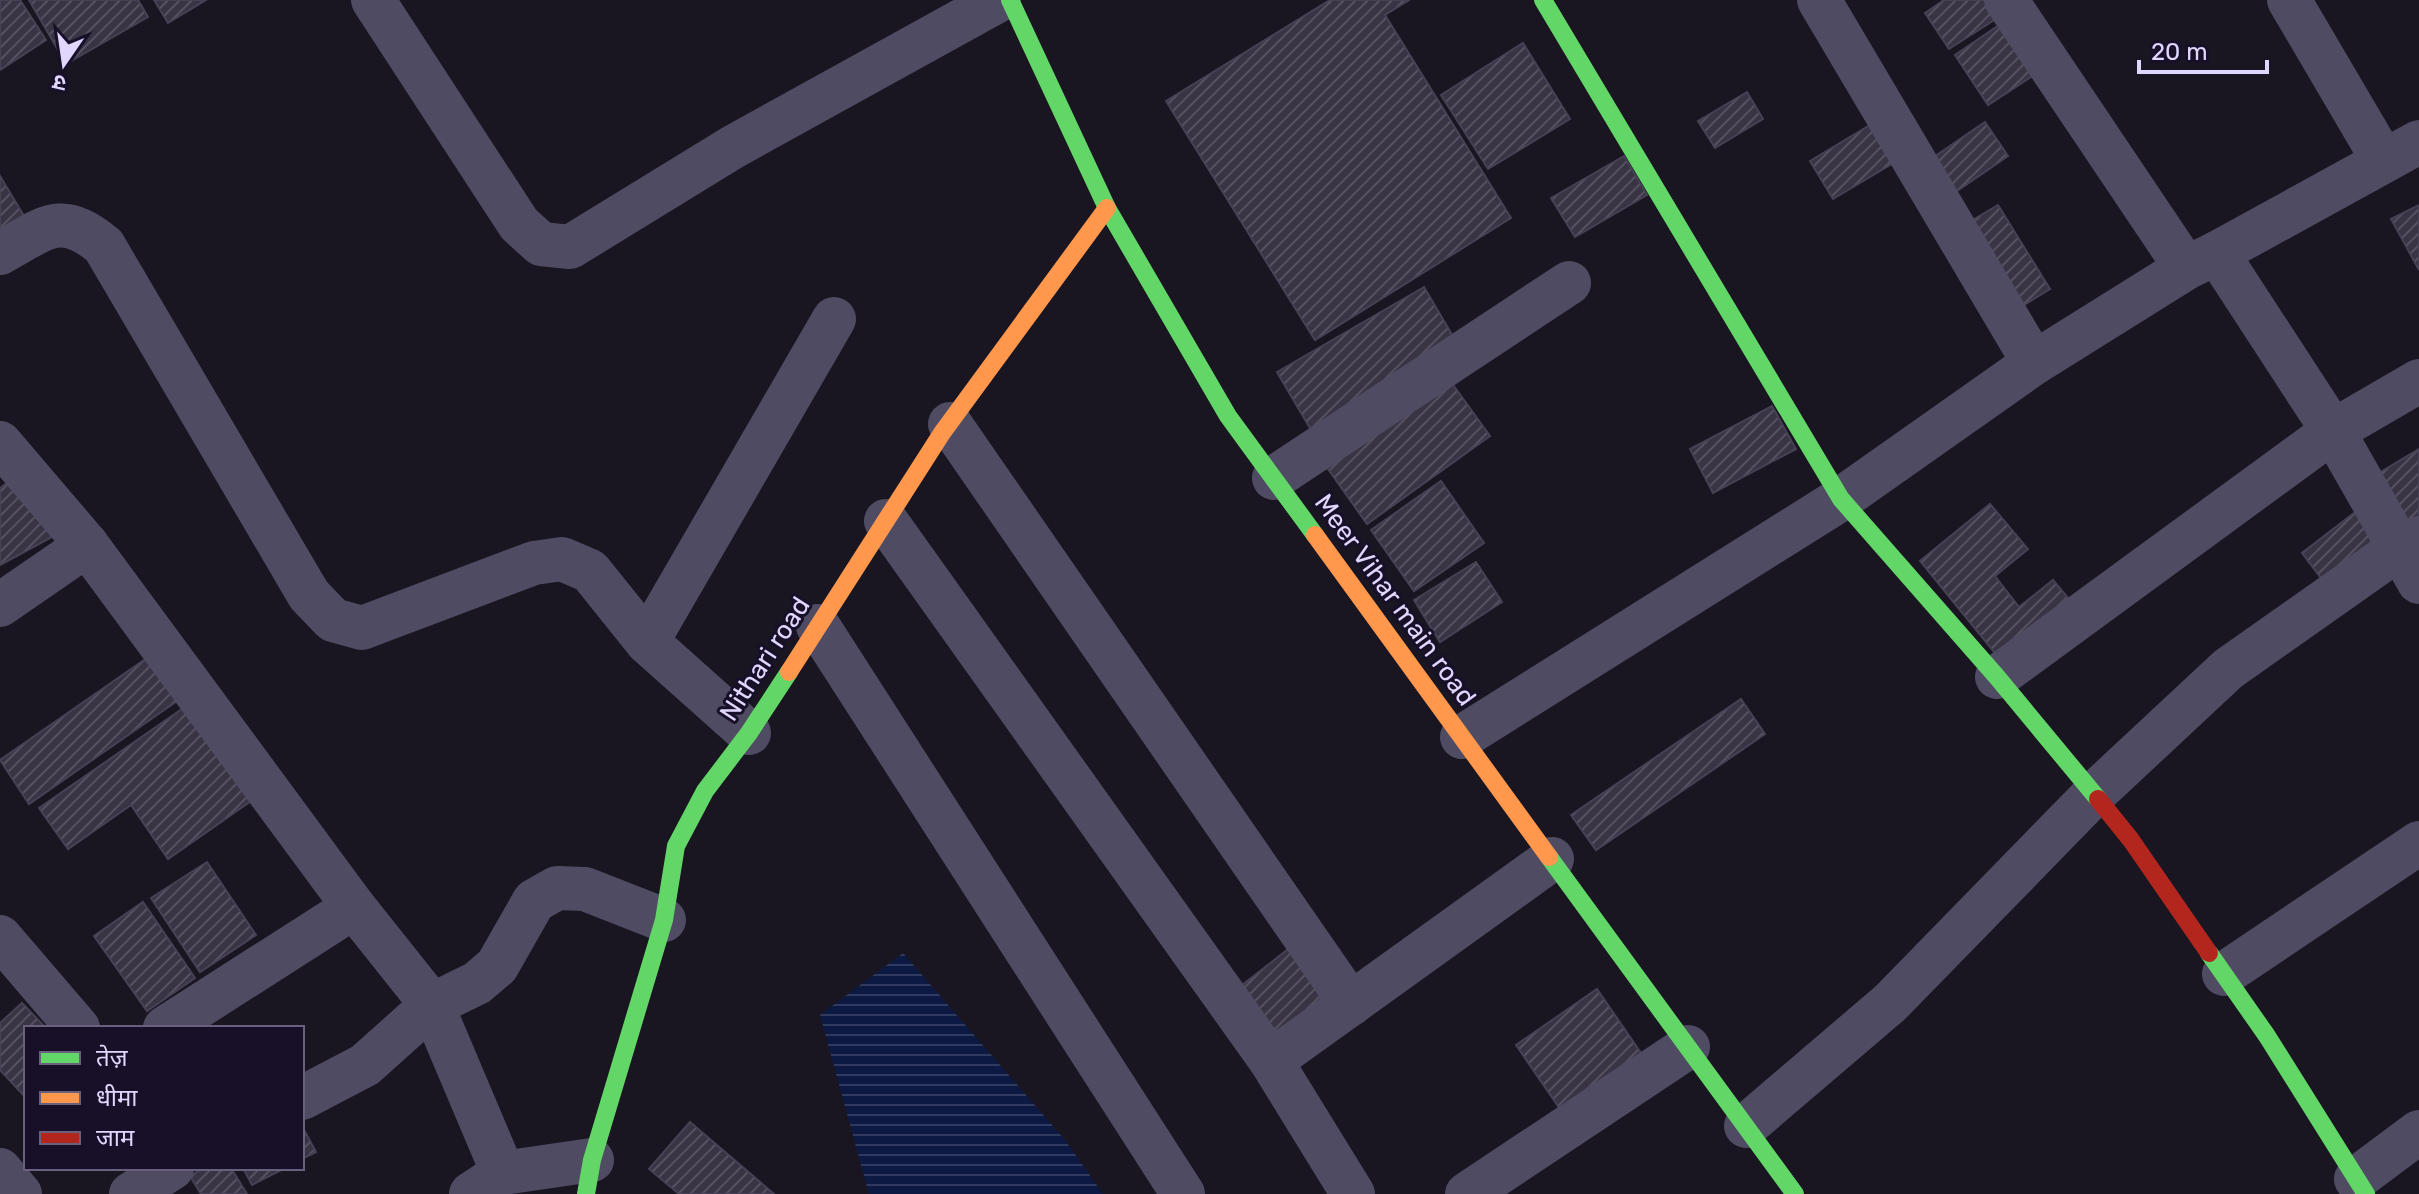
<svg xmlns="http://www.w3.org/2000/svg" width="2419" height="1194" font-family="Rubik,'Noto Sans Devanagari',sans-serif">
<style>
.water{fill:url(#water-rules)}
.building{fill:url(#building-hatch);stroke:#474156;stroke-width:2}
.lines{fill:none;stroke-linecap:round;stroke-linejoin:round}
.street{stroke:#4f4b63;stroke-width:44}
.fast{stroke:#63d668;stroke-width:18}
.slow{stroke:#ff974d;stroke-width:18}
.jam{stroke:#b3261e;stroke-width:18}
.labels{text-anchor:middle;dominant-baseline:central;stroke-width:6;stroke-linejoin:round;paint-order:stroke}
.street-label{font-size:26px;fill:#e1d7fe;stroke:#171028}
</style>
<defs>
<pattern id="water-rules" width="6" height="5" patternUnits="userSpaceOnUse" patternTransform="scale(2)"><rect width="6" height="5" fill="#0c1942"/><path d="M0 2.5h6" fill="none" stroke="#2f3a5e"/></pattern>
<pattern id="building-hatch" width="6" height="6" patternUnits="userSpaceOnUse" patternTransform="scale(2)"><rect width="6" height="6" fill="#393444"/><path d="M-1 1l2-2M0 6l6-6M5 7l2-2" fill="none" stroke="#555160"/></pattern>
</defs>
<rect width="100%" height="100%" fill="#191622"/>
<path class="water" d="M903,953L1065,1140L1103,1194H869L820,1015Z"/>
<g class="building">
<path d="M0,0H20L46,40L0,70Z"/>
<path d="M29,0H138L148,17L66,64Z"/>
<path d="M154,0H206L168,23Z"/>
<path d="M1330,0H1409L1385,15L1511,218L1315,340L1166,101Z"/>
<path d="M1944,0H1993L2002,15L1949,49L1925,13Z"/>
<path d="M2011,17L2045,68L1988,105L1955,55Z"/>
<path d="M1523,43L1570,119L1488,169L1441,95Z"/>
<path d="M1747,92L1763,119L1715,148L1698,121Z"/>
<path d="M1883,117L1907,155L1833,199L1810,161Z"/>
<path d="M1985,122L2008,156L1954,193L1931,159Z"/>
<path d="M1624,156L1647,195L1575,237L1551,198Z"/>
<path d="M0,176L24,216L0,230Z"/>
<path d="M1998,205L2050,289L2011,313L1959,228Z"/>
<path d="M2419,205V270L2391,219Z"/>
<path d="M1424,287L1458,345L1311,430L1277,372Z"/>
<path d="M1446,375L1490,436L1367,524L1323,462Z"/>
<path d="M1772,406L1796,449L1713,493L1690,449Z"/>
<path d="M2419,449V520L2410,525L2379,473Z"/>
<path d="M13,479L52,537L0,565V488Z"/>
<path d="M1441,481L1484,543L1414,591L1371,530Z"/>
<path d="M1990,504L2028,549L1995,576L2019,607L2053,580L2074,605L2003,663L1920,561Z"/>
<path d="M2358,510L2383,542L2327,586L2302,553Z"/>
<path d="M1476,562L1502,602L1440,642L1414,600Z"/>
<path d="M160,649L190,692L29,804L0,760Z"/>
<path d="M1741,699L1765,734L1596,850L1571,815Z"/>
<path d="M195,700L261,794L168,859L131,805L68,849L39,808Z"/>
<path d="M207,862L256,935L200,972L151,898Z"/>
<path d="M143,902L195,978L147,1011L94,936Z"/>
<path d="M1296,943L1335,992L1266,1045L1228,996Z"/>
<path d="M1597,989L1641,1053L1560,1109L1516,1045Z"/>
<path d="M22,1003L46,1028H26V1098L0,1070V1023Z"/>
<path d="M690,1122L774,1194H679L649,1169Z"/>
<path d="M302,1126L316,1152L302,1159Z"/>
<path d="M204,1168H231L247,1194H201L190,1176Z"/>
<path d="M243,1168H285L252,1185Z"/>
</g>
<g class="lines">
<g class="street">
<path d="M373,0L519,224L541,244L570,247L733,147L999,0"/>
<path d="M1819,0L2034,363"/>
<path d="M2006,0L2186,268"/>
<path d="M2289,0L2383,160"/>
<path d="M0,253C43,230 60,208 104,246L309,595L333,620L362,628L534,563L562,559L590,571L647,642L749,733"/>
<path d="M2217,253L2333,431L2419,582"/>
<path d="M950,424L1351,1004"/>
<path d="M0,443L87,545L354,907L432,1005L503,1173"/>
<path d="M1274,478L1569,283"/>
<path d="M886,521L1271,1061L1353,1194"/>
<path d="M0,605L87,545"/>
<path d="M818,626L1183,1194"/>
<path d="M647,642L834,319"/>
<path d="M1997,677L2333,431L2419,381"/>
<path d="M1462,737L1841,499L2034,363L2186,268L2217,253L2419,142"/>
<path d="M0,937L78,1028"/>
<path d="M2224,974L2419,843"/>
<path d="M165,1028L354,907"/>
<path d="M1271,1061L1552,859"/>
<path d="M302,1098L365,1065L432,1005L477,983L497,966L534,901L557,888L585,889L664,920"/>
<path d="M1746,1126L1890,1003L2093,795L2228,669L2401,547L2419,538"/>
<path d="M0,1170L20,1194"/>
<path d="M2356,1179L2419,1132"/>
<path d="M131,1194L172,1168"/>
<path d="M471,1194L503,1173L592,1160"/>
<path d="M1467,1194L1688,1047"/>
</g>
<g class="fast">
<path d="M1010,0L1107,208L1228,416L1315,535"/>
<path d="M1543,0L1841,499L1997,677L2098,799"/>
<path d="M1549,857L1795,1194"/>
<path d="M2209,953L2267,1036L2366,1194"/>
<path d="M586,1194L592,1160L664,920L676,846L705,791L749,733L789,672"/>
</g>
<g class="slow">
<path d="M1315,535L1549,857"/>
<path d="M789,672L942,433L1107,208"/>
</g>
<path class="jam" d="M2098,799L2131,840L2209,953"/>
</g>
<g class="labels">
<g class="street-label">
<text transform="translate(1395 600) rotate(54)">Meer Vihar main road</text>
<text transform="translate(765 659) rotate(-57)">Nithari road</text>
</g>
</g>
<rect x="24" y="1026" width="280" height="144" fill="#171028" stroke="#68607e" stroke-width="2"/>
<rect x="40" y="1052" width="40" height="12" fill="#63d668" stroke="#68607e" stroke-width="2"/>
<text x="96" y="1066" font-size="24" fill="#e1d7fe">तेज़</text>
<rect x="40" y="1092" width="40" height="12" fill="#ff974d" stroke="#68607e" stroke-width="2"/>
<text x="96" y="1106" font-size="24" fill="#e1d7fe">धीमा</text>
<rect x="40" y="1132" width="40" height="12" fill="#b3261e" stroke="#68607e" stroke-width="2"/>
<text x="96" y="1146" font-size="24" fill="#e1d7fe">जाम</text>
<g transform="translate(64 64) rotate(193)" stroke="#171028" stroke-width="6" paint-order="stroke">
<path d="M0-6L14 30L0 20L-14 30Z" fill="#e1d7fe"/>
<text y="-12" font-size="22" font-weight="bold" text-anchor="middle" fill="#e1d7fe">उ</text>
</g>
<path d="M2139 60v12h128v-12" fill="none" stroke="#e1d7fe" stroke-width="4"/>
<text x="2151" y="60" font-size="24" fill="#e1d7fe" stroke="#171028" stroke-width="6" paint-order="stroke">20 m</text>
</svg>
